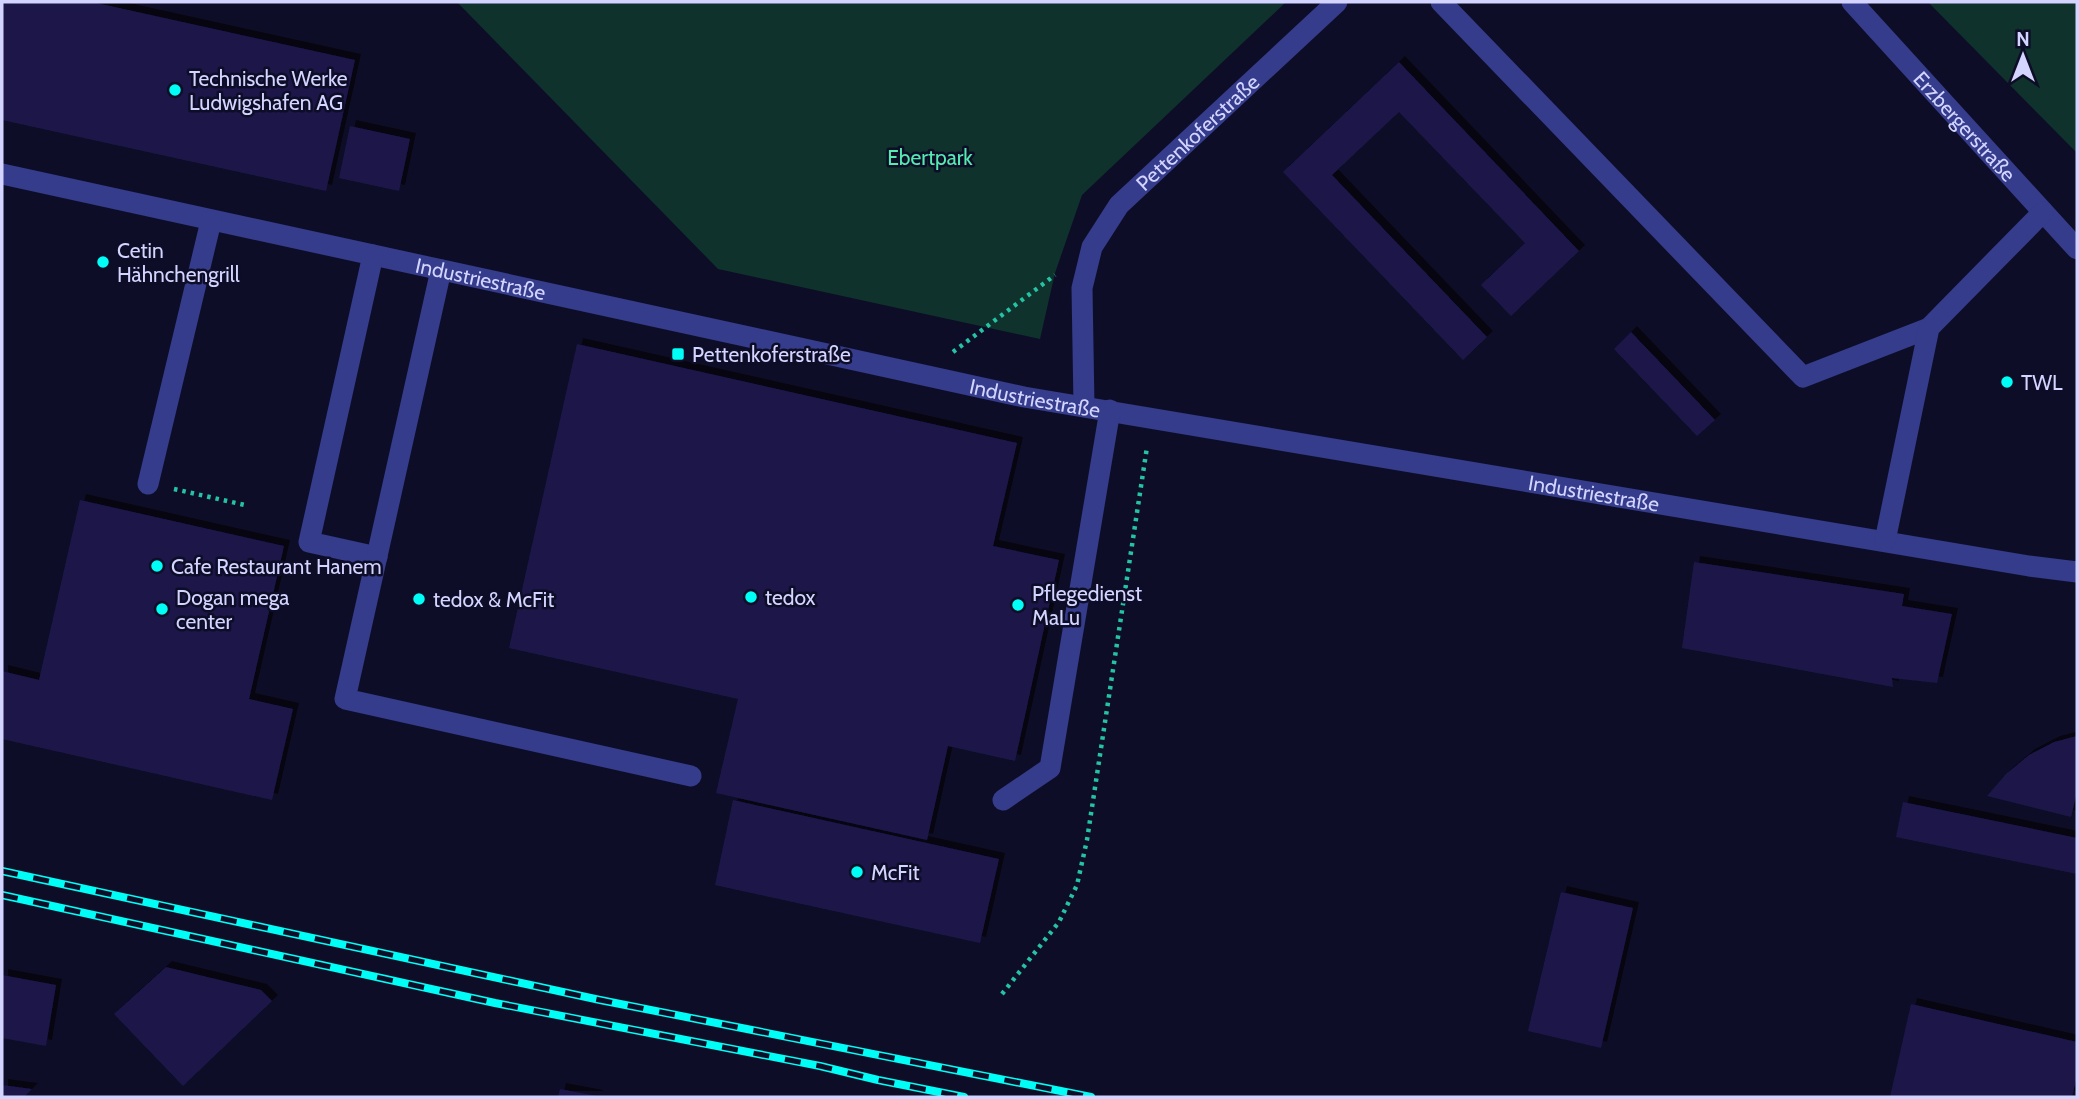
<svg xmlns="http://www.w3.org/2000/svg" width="2079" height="1099" font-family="Cabin,sans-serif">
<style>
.green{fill:#0f322c}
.building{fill:#1b174a;filter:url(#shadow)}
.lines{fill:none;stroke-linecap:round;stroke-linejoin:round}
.path{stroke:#24c3a4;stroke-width:4.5;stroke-dasharray:3.5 5;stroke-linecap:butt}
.minor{stroke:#343c8b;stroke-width:21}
.rail-casing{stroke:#00fef6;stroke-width:8}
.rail{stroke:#0e0d27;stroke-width:5;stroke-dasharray:16;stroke-linecap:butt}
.poi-dot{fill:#00fef6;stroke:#0e0d27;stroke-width:2.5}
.labels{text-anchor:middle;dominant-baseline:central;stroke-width:5;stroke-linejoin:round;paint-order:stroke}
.poi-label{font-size:21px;fill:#d3d4ff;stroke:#0e0d27;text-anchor:start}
.street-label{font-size:21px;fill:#d3d4ff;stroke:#0e0d27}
.park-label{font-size:21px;fill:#54ebb1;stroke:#0e0d27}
</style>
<defs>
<filter id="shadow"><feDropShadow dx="6" dy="-6" stdDeviation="0" flood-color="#0009"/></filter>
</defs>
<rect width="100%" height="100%" fill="#0e0d27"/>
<g class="green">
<path d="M457,2H1286L1082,195L1055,273L1040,339L718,269Z"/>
<path d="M1928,2H2077V153Z"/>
</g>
<g class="building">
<path d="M2,2H92L355,60L326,191L2,120Z"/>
<path d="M1399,62L1579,251L1511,316L1481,285L1525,243L1399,112L1332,175L1487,337L1463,360L1283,172Z"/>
<path d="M350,126L410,139L399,191L339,178Z"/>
<path d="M1631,332L1715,420L1697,436L1614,349Z"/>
<path d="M577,344L1017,443L993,546L1059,560L1015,761L948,746L927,840L716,793L738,699L509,648Z"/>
<path d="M80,500L284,546L249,699L293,709L272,800L2,739V671L39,680Z"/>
<path d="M1694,562L1904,594L1902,606L1952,614L1937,683L1892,678L1893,687L1682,648Z"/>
<path d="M2077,736V792L2071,817L1987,796L2006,774L2029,755L2054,742Z"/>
<path d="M733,800L999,859L980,943L715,885Z"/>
<path d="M1903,802L2077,838V874L1896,837Z"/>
<path d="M1561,892L1633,908L1601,1048L1528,1031Z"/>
<path d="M166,967L261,990L272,1001L183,1086L114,1014Z"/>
<path d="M2,975L56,985L46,1046L2,1038Z"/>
<path d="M1911,1004L2077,1042V1076L2072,1097H1890Z"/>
<path d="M2,1085L32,1089L24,1097H2Z"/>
<path d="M560,1089L597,1096V1097H558Z"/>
</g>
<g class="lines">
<g class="path">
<path d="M953,352L1055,275"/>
<path d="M174,489L245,505"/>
<path d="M1002,994L1059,922L1077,885L1087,840L1147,447"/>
</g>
<g class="minor">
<path d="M1441,2L1803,377L1929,328"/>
<path id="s1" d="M1852,2L2077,249"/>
<path id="s2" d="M2,174L1024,397L2029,566L2077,572"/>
<path d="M373,255L309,542L377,557"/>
<path d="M441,270L345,699L691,776"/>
<path id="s3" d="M1084,406L1082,288L1092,247L1119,205L1337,2"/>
<path d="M148,484L211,221"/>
<path d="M1885,541L1929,328L2043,212"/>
<path d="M1003,800L1050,768L1110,410"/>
</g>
<defs>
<g id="rail">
<path d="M2,871L600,1000L1091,1097"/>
<path d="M2,895L495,1003L820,1066L878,1080L964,1097"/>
</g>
</defs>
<use href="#rail" class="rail-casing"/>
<use href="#rail" class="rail"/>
</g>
<g class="poi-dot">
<circle cx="175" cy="90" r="7"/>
<circle cx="103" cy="262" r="7"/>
<rect x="671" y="347" width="14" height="14" rx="3.5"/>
<circle cx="2007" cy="382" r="7"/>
<circle cx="157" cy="566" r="7"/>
<circle cx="751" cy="597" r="7"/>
<circle cx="419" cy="599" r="7"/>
<circle cx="1018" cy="605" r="7"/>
<circle cx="162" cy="609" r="7"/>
<circle cx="857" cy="872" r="7"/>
</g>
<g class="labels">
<g class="poi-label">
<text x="189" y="78">Technische Werke<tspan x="189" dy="24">Ludwigshafen AG</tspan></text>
<text x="117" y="250">Cetin<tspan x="117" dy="24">Hähnchengrill</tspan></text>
<text x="692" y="354">Pettenkoferstraße</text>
<text x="2021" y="382">TWL</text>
<text x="171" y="566">Cafe Restaurant Hanem</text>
<text x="1032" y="593">Pflegedienst<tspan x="1032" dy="24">MaLu</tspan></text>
<text x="176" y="597">Dogan mega<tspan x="176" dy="24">center</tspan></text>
<text x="765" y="597">tedox</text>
<text x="433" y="599">tedox &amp; McFit</text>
<text x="871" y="872">McFit</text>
</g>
<g class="street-label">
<text stroke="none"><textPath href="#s1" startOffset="168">Erzbergerstraße</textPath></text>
<text stroke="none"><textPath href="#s3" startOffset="317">Pettenkoferstraße</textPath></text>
<text stroke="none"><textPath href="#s2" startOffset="490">Industriestraße</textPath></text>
<text stroke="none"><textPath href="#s2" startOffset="1057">Industriestraße</textPath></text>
<text stroke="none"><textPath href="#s2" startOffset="1624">Industriestraße</textPath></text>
</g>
<g class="park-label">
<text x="930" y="157">Ebertpark</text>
</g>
</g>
<rect width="2079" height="1099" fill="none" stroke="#d3d4ff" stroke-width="7"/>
<g transform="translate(2023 56)" stroke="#0e0d27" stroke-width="5" paint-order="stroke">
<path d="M0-5L12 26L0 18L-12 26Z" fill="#d3d4ff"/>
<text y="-10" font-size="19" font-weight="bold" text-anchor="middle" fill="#d3d4ff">N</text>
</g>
</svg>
